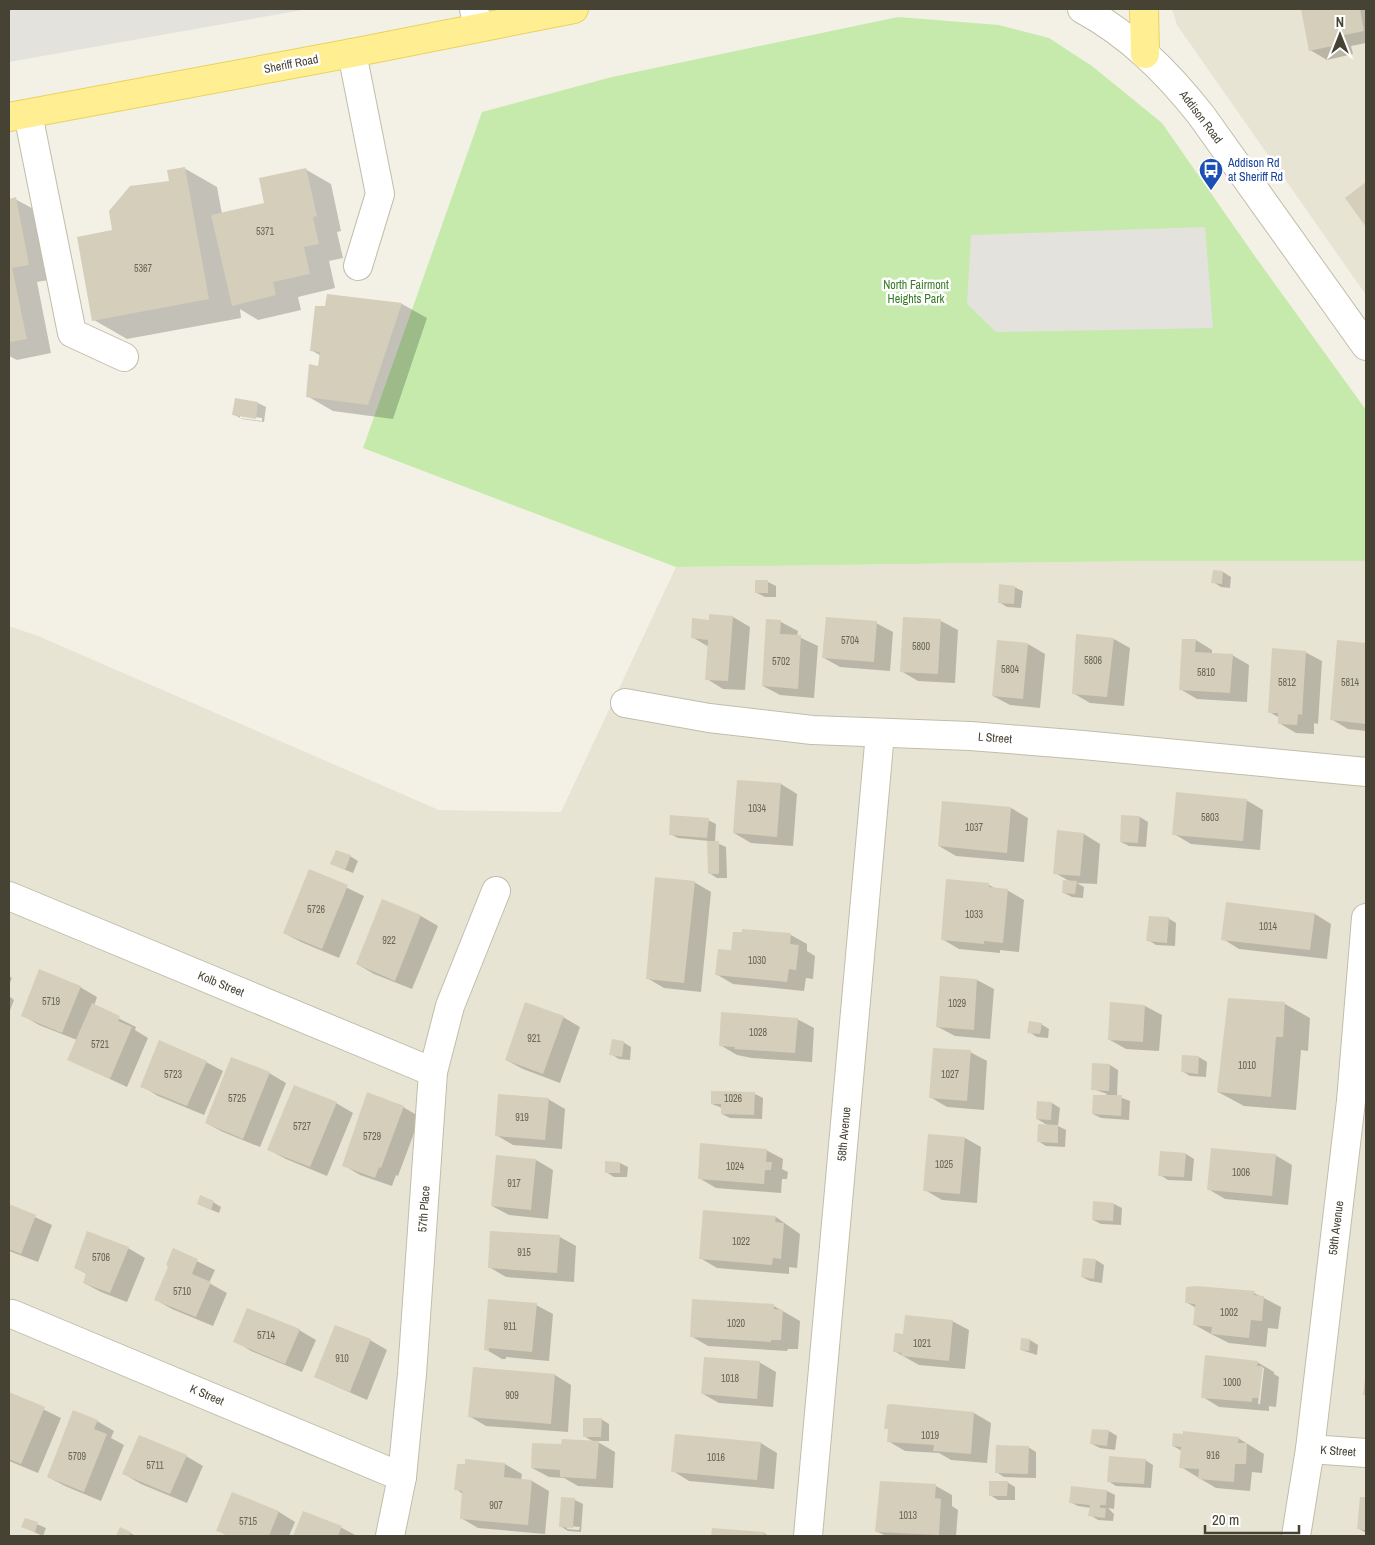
<svg xmlns="http://www.w3.org/2000/svg" width="1375" height="1545" font-family="'Archivo Narrow',sans-serif">
<style>
.residential{fill:#e8e4d3}
.green{fill:#c5eaac}
.parking{fill:#e4e2dd}
.shadow{fill:#0003;fill-rule:evenodd}
.building{fill:#d5ceba}
.lines{fill:none;stroke-linecap:round;stroke-linejoin:round}
.minor-casing{stroke:#c2bdaa;stroke-width:30}
.major-casing{stroke:#e9d25e;stroke-width:30}
.minor{stroke:#fff;stroke-width:28}
.major{stroke:#ffef92;stroke-width:28}
.labels{text-anchor:middle;dominant-baseline:central;stroke-width:5;stroke-linejoin:round;paint-order:stroke}
.number-label{font-size:10px;fill:#6a6556}
.street-label{font-size:12px;fill:#464234;stroke:#fff}
.transit-label{font-size:12px;fill:#164399;stroke:#fff;text-anchor:start}
.park-label{font-size:12px;fill:#397a25;stroke:#fff}
</style>
<rect width="100%" height="100%" fill="#f3f1e5"/>
<g class="residential">
<path d="M1172,9H1366V295L1177,25Z"/>
<path d="M1144,561H1366V1536H9V626L38,636L439,810L561,812L676,567Z"/>
</g>
<path class="green" d="M898,17L999,25L1049,38L1092,66L1162,123L1254,255L1366,410V561H1144L676,567L363,448L482,112L612,77Z"/>
<g class="parking">
<path d="M9,9H308L9,62Z"/>
<path d="M1205,227L1213,328L996,332L967,304L971,235Z"/>
</g>
<g class="shadow">
<path d="M1302,9H1366V43L1351,46L1353,54L1327,60L1310,50Z"/>
<path d="M184,168L217,187L222,214L266,204L305,169L331,184L341,231L337,232L343,258L329,261L335,288L298,297L301,310L258,320L240,309L241,318L127,339L94,320L114,231Z"/>
<path d="M15,199L41,213L54,279L37,282L51,353L17,360L9,356V200Z"/>
<path d="M402,304L427,318L393,419L333,411L307,396L319,368L321,356L311,350Z"/>
<path d="M258,403L266,407L264,422L242,419L233,414ZM240,415L262,418V421L240,418Z"/>
<path d="M1223,572L1231,577L1230,588L1221,587L1213,582Z"/>
<path d="M768,582L776,586V597H765L757,593Z"/>
<path d="M1014,587L1023,591L1021,608L1007,607L999,602Z"/>
<path d="M710,615L733,617L750,627L745,690L723,689L707,679L709,647L692,637L710,621Z"/>
<path d="M904,618L941,621L958,630L955,683L918,681L901,671Z"/>
<path d="M767,621L781,622L798,631L797,636L818,646L814,698L780,695L763,686Z"/>
<path d="M876,623L893,632L890,671L840,667L824,658Z"/>
<path d="M1114,639L1130,648L1124,706L1090,703L1073,693Z"/>
<path d="M1196,640L1212,650V654L1232,655L1249,665L1247,702L1197,699L1180,689Z"/>
<path d="M1338,641L1366,644V731L1348,729L1331,719Z"/>
<path d="M1028,644L1045,654L1040,708L1010,705L993,696Z"/>
<path d="M1305,652L1322,661L1318,724L1314,723V734L1296,733L1279,723L1280,718L1269,712Z"/>
<path d="M781,784L797,794L793,846L751,843L734,833Z"/>
<path d="M1246,800L1263,810L1260,850L1191,844L1174,834Z"/>
<path d="M1011,808L1028,818L1024,862L956,856L939,846Z"/>
<path d="M1140,817L1148,822L1146,847L1129,846L1121,842Z"/>
<path d="M708,820L716,824L715,842L726,847L727,878H717L709,873V841L678,838L670,834Z"/>
<path d="M1084,834L1100,844L1097,884L1077,883L1084,887L1083,898L1072,897L1064,893L1071,882L1055,873Z"/>
<path d="M350,856L358,861L353,873L331,864Z"/>
<path d="M310,870L364,896L339,958L301,942L284,933Z"/>
<path d="M694,882L711,892L701,992L664,988L647,978Z"/>
<path d="M989,885L996,889L1007,890L1024,900L1019,952L1000,950V953L959,949L942,939Z"/>
<path d="M383,901L421,916L438,926L412,989L374,974L357,964Z"/>
<path d="M1315,914L1331,924L1327,959L1239,949L1223,939Z"/>
<path d="M1168,918L1176,923L1175,946L1156,945L1148,940Z"/>
<path d="M791,935L807,944V951L815,956L813,979L806,978L804,991L733,984L716,974L732,952Z"/>
<path d="M9,976L12,978L9,985Z"/>
<path d="M977,980L994,989L990,1039L955,1036L938,1027Z"/>
<path d="M80,987L97,997L94,1006L136,1027L135,1030L148,1038L127,1087L69,1060L77,1040L39,1025L22,1015Z"/>
<path d="M9,996L14,1000L9,1013Z"/>
<path d="M1229,999L1285,1004L1310,1018L1308,1051L1301,1050L1296,1110L1244,1106L1218,1092Z"/>
<path d="M1145,1006L1162,1015L1159,1051L1126,1049L1110,1040Z"/>
<path d="M563,1017L580,1027L560,1083L523,1069L506,1060Z"/>
<path d="M797,1019L814,1028L812,1062L752,1058L737,1055L720,1045Z"/>
<path d="M1041,1024L1049,1029L1048,1038L1037,1037L1029,1032Z"/>
<path d="M623,1042L631,1047L630,1060L619,1059L611,1054Z"/>
<path d="M970,1052L987,1061L984,1110L947,1107L930,1097Z"/>
<path d="M1199,1057L1207,1062L1206,1077L1190,1076L1182,1071Z"/>
<path d="M206,1062L223,1071L204,1115L158,1096L142,1086Z"/>
<path d="M1094,1065H1110L1118,1070L1117,1096L1130,1101L1129,1120L1101,1118L1093,1114L1107,1094L1093,1089Z"/>
<path d="M269,1073L286,1083L260,1147L223,1132L206,1123Z"/>
<path d="M712,1092L755,1094L763,1098L762,1119L730,1118L722,1114V1108L712,1104Z"/>
<path d="M548,1099L565,1109L562,1149L513,1145L496,1135Z"/>
<path d="M336,1103L353,1113L327,1176L286,1159L269,1150Z"/>
<path d="M1052,1103L1060,1108L1058,1126L1066,1130L1065,1147L1046,1146L1038,1141L1049,1126L1037,1119Z"/>
<path d="M403,1107L420,1117L398,1176L396,1175L392,1186L360,1175L343,1165Z"/>
<path d="M965,1138L981,1147L977,1203L942,1200L925,1190Z"/>
<path d="M766,1150L783,1159L782,1169L788,1172L787,1179H782L781,1193L716,1188L699,1178Z"/>
<path d="M1186,1154L1194,1159L1192,1181L1168,1180L1160,1175Z"/>
<path d="M1275,1155L1292,1165L1288,1205L1225,1199L1208,1189Z"/>
<path d="M497,1156L536,1160L553,1170L548,1219L509,1215L492,1206Z"/>
<path d="M620,1163L628,1167L627,1177H614L606,1172Z"/>
<path d="M213,1202L221,1207L219,1213L198,1204Z"/>
<path d="M1114,1204L1122,1208L1121,1225L1101,1224L1093,1220Z"/>
<path d="M9,1205L52,1225L38,1262L9,1251Z"/>
<path d="M776,1217L800,1234L797,1268L789,1267V1274L717,1268L700,1258Z"/>
<path d="M560,1237L576,1246L574,1282L506,1277L489,1267Z"/>
<path d="M128,1248L145,1258L127,1302L101,1292L84,1283L87,1274L75,1268Z"/>
<path d="M174,1250L215,1270L209,1283L227,1293L213,1326L172,1309L156,1300L170,1266Z"/>
<path d="M1096,1260L1104,1265L1102,1283L1090,1281L1082,1277Z"/>
<path d="M1254,1293L1281,1307L1278,1329L1268,1328L1266,1347L1229,1343L1211,1334L1195,1325L1196,1308L1186,1302Z"/>
<path d="M694,1300L774,1306L800,1321L798,1349H788L787,1351L708,1346L691,1336Z"/>
<path d="M536,1305L553,1314L549,1361L506,1357V1359H502L485,1349Z"/>
<path d="M952,1321L969,1330L965,1369L919,1365L894,1351L904,1335Z"/>
<path d="M299,1330L316,1340L302,1372L251,1351L235,1341Z"/>
<path d="M370,1340L387,1350L367,1400L315,1377Z"/>
<path d="M1030,1340L1038,1345L1037,1355L1021,1350Z"/>
<path d="M759,1362L776,1372L773,1407L719,1403L703,1394Z"/>
<path d="M1257,1362L1274,1372V1374L1279,1377L1276,1407L1269,1406V1411L1219,1407L1203,1397ZM1261,1368H1264L1260,1404H1258Z"/>
<path d="M555,1375L571,1385L568,1432L486,1426L469,1416Z"/>
<path d="M10,1393L61,1418L38,1473L9,1461Z"/>
<path d="M974,1413L991,1423L987,1463L951,1460L939,1453L905,1451L888,1441L889,1430L886,1428Z"/>
<path d="M601,1419L609,1424V1441H596L615,1452L613,1488L578,1486L564,1478L549,1477L532,1468L562,1446L594,1442L584,1436Z"/>
<path d="M97,1421L114,1431L111,1438L124,1445L101,1501L65,1486L48,1477Z"/>
<path d="M1109,1431L1117,1436L1115,1450L1100,1448L1092,1444Z"/>
<path d="M1238,1438L1264,1454L1262,1473L1252,1472L1250,1491L1216,1488L1199,1478L1181,1467L1182,1451L1173,1446Z"/>
<path d="M761,1443L777,1453L774,1489L689,1481L673,1471Z"/>
<path d="M1028,1447L1036,1452V1478L1004,1477L996,1472Z"/>
<path d="M186,1456L203,1466L187,1503L141,1484L124,1474Z"/>
<path d="M1145,1460L1153,1465L1151,1488L1116,1486L1108,1481Z"/>
<path d="M505,1464L522,1474L521,1480L532,1481L549,1491L545,1534L478,1528L461,1518L463,1494L456,1489Z"/>
<path d="M1007,1482L1015,1487V1500H998L990,1495Z"/>
<path d="M936,1486L952,1495V1506L958,1510L956,1536H886L876,1531Z"/>
<path d="M1072,1487L1107,1491L1115,1495L1114,1509L1108,1508L1114,1514L1113,1521L1098,1520L1090,1515L1091,1508L1078,1506L1070,1502Z"/>
<path d="M232,1493L279,1512L295,1522L289,1536H228L217,1530Z"/>
<path d="M1361,1498L1366,1499V1533L1358,1528Z"/>
<path d="M562,1499L575,1500L583,1504L581,1532L568,1531L560,1526ZM567,1526L580,1527L579,1530L567,1529Z"/>
<path d="M304,1512L342,1528L357,1536H294Z"/>
<path d="M25,1519L46,1528L43,1536L23,1527Z"/>
<path d="M121,1529L130,1533L136,1536H117Z"/>
<path d="M713,1529L764,1533L769,1536H712Z"/>
</g>
<g class="building">
<path d="M1301,9H1360L1364,31L1335,37L1337,45L1309,51Z"/>
<path d="M185,167L209,299L92,321L77,237L112,230L109,211L130,186L169,181L167,170Z"/>
<path d="M306,168L317,216L313,217L319,244L304,247L310,274L273,282L276,295L232,306L211,215L264,203L259,178Z"/>
<path d="M1366,182V227L1345,198Z"/>
<path d="M16,197L29,265L12,268L27,339L9,342V199Z"/>
<path d="M327,294L402,303L368,405L306,397L309,364L318,366L320,352L310,351L315,306H325Z"/>
<path d="M235,398L258,402L256,419L232,415Z"/>
<path d="M1213,570L1223,571L1222,584L1211,583Z"/>
<rect x="755" y="580" width="13" height="13"/>
<path d="M999,584L1015,586L1014,604L998,603Z"/>
<path d="M709,614L733,616L728,681L705,680L708,640L691,638L692,618L709,620Z"/>
<path d="M826,617L877,621L874,662L822,658Z"/>
<path d="M903,617L941,619L938,674L900,672Z"/>
<path d="M766,619L781,620L780,634L801,635L798,689L762,686Z"/>
<path d="M1076,634L1114,638L1107,697L1072,694Z"/>
<path d="M1182,639H1196L1195,652L1233,654L1230,693L1179,690Z"/>
<path d="M997,640L1028,643L1023,699L992,696Z"/>
<path d="M1337,640L1366,643V724L1330,720Z"/>
<path d="M1272,648L1306,651L1302,715L1298,714L1297,725L1278,724V713H1268Z"/>
<path d="M737,780L781,783L777,837L733,833Z"/>
<path d="M1176,792L1247,799L1243,841L1172,835Z"/>
<path d="M942,801L1011,807L1007,853L938,846Z"/>
<path d="M670,815L709,818L707,838L669,835Z"/>
<path d="M1121,815L1140,816L1138,843L1120,842Z"/>
<path d="M1057,830L1084,833L1080,876L1053,874Z"/>
<path d="M707,841H719V874H708Z"/>
<path d="M336,850L351,855L345,870L330,864Z"/>
<path d="M309,869L348,885L322,949L283,933Z"/>
<path d="M655,877L695,881L684,983L646,979Z"/>
<path d="M946,879L989,883V887L1008,889L1003,943L984,941V944L941,940Z"/>
<path d="M1063,880L1077,881L1075,894L1062,893Z"/>
<path d="M382,899L421,915L395,981L356,964Z"/>
<path d="M1226,902L1315,913L1310,950L1221,940Z"/>
<path d="M1149,916L1169,917L1167,943L1146,941Z"/>
<path d="M742,929L791,933L790,944L799,945L796,970L789,969L787,982L715,975L718,949L731,950L733,932H742Z"/>
<path d="M39,969L81,986L62,1033L21,1016Z"/>
<path d="M940,976L977,979L974,1030L936,1027Z"/>
<path d="M1228,998L1285,1002L1283,1037H1276L1271,1097L1217,1092Z"/>
<path d="M525,1002L564,1016L543,1074L505,1060Z"/>
<path d="M1110,1002L1145,1005L1143,1042L1108,1040Z"/>
<path d="M92,1003L120,1016L118,1021L132,1027L110,1079L67,1060Z"/>
<path d="M721,1012L798,1018L795,1053L734,1049L735,1047L719,1046Z"/>
<path d="M1029,1021L1042,1023L1040,1034L1027,1033Z"/>
<path d="M612,1039L624,1041L622,1057L609,1055Z"/>
<path d="M159,1040L207,1061L187,1106L140,1087Z"/>
<path d="M933,1048L971,1050L967,1101L929,1098Z"/>
<path d="M1182,1055L1199,1056L1198,1074L1181,1072Z"/>
<path d="M231,1057L270,1072L243,1139L205,1123Z"/>
<path d="M1092,1063L1110,1064L1109,1091L1091,1090Z"/>
<path d="M294,1085L337,1102L310,1167L267,1150Z"/>
<path d="M711,1091L755,1092L754,1115L721,1114V1104H711Z"/>
<path d="M367,1092L404,1106L381,1168L379,1167L375,1178L342,1166Z"/>
<path d="M498,1094L549,1098L545,1140L495,1136Z"/>
<path d="M1093,1095H1122L1121,1116L1092,1114Z"/>
<path d="M1037,1101L1052,1102L1051,1120L1036,1119Z"/>
<path d="M1038,1124L1058,1125V1143L1037,1142Z"/>
<path d="M928,1134L965,1137L960,1194L923,1191Z"/>
<path d="M700,1143L767,1149L766,1162H772L771,1170H765L764,1184L698,1179Z"/>
<path d="M1211,1148L1276,1154L1272,1196L1207,1190Z"/>
<path d="M1160,1151L1186,1153L1184,1177L1158,1176Z"/>
<path d="M496,1155L536,1159L531,1210L491,1206Z"/>
<path d="M605,1161L620,1162V1173H605Z"/>
<path d="M200,1195L214,1201L211,1210L197,1204Z"/>
<path d="M1093,1201L1114,1203L1113,1221L1092,1220Z"/>
<path d="M9,1204L36,1215L21,1254L9,1249Z"/>
<path d="M703,1210L776,1216L775,1222L784,1223L781,1259L773,1258L772,1265L699,1259Z"/>
<path d="M87,1231L129,1247L110,1293L83,1283L86,1273L74,1268Z"/>
<path d="M490,1231L560,1235L557,1273L488,1268Z"/>
<path d="M173,1248L198,1259L192,1274L211,1282L196,1317L154,1300L168,1267L166,1265Z"/>
<path d="M1083,1258L1096,1259L1094,1279L1081,1277Z"/>
<path d="M1197,1286L1255,1291L1254,1295L1264,1296L1262,1321L1251,1320L1249,1338L1211,1334L1212,1327L1193,1325L1195,1304L1185,1303L1186,1287Z"/>
<path d="M488,1299L537,1303L532,1352L489,1348V1351L484,1350Z"/>
<path d="M692,1299L774,1304V1309L783,1310L781,1340H771V1342L690,1337Z"/>
<path d="M247,1308L300,1329L285,1364L233,1342Z"/>
<path d="M905,1315L953,1320L949,1361L901,1356L902,1353L893,1352L895,1333L903,1334Z"/>
<path d="M335,1325L371,1339L350,1392L314,1377Z"/>
<path d="M1021,1338L1030,1339L1029,1351L1020,1350Z"/>
<path d="M1205,1355L1258,1361L1257,1366H1263L1259,1398H1252V1402L1201,1398Z"/>
<path d="M704,1357L760,1361L757,1399L701,1394Z"/>
<path d="M473,1367L555,1374L551,1424L468,1417Z"/>
<path d="M1365,1378H1366V1395H1363Z"/>
<path d="M9,1392L45,1407L21,1464L9,1459Z"/>
<path d="M890,1404L974,1412L971,1454L933,1451L934,1445L887,1442L888,1429H884L887,1405Z"/>
<path d="M73,1410L98,1420L94,1429L107,1434L84,1492L47,1477Z"/>
<path d="M583,1418H602L601,1437H583Z"/>
<path d="M1092,1429L1109,1430L1107,1446L1090,1444Z"/>
<path d="M1183,1431L1239,1437L1238,1443H1247L1246,1464H1235L1234,1482L1198,1479L1199,1469L1179,1468L1181,1447L1172,1446L1173,1433L1183,1434Z"/>
<path d="M675,1434L761,1442L757,1480L671,1472Z"/>
<path d="M139,1435L187,1455L170,1494L122,1474Z"/>
<path d="M562,1439L599,1441L596,1479L560,1477V1470L531,1468L532,1443L561,1444Z"/>
<path d="M996,1445L1029,1446L1028,1474L995,1473Z"/>
<path d="M1109,1456L1146,1459L1144,1484L1107,1482Z"/>
<path d="M465,1459L505,1463L504,1477L532,1480L528,1525L460,1519L462,1491L454,1490L457,1464H465Z"/>
<path d="M880,1481L936,1484L935,1498L941,1499L939,1535L875,1532Z"/>
<path d="M989,1481H1008L1007,1496H989Z"/>
<path d="M1071,1486L1107,1490L1106,1505H1100V1508H1106L1105,1518L1088,1516L1090,1505L1069,1503Z"/>
<path d="M232,1492L279,1511L269,1536H230L216,1531Z"/>
<path d="M561,1497L575,1498L573,1528L559,1527Z"/>
<path d="M1360,1497H1366V1530L1357,1529Z"/>
<path d="M303,1511L342,1526L338,1536H293Z"/>
<path d="M25,1518L38,1522L35,1532L21,1527Z"/>
<path d="M120,1527L131,1532L129,1536H116Z"/>
<path d="M712,1528L765,1532L764,1536H711Z"/>
</g>
<g class="lines">
<defs>
<g id="minor">
<path d="M474,9L478,27"/>
<path d="M1082,9C1130,35 1167,72 1201,115L1366,346"/>
<path d="M352,53L380,194L358,266"/>
<path d="M28,114L72,333L124,357"/>
<path d="M625,703L709,718L812,730L970,736L1083,745L1366,772"/>
<path d="M9,896L433,1072"/>
<path d="M12,1314L402,1477"/>
<path d="M1310,1449L1366,1453"/>
<path d="M390,1536L402,1477L412,1374L433,1072L450,1006L496,891"/>
<path d="M808,1536L880,733"/>
<path d="M1296,1536L1310,1449L1351,1101L1366,918"/>
</g>
<g id="major">
<path d="M1144,9L1145,54"/>
<path d="M9,117L352,53L574,9"/>
</g>
</defs>
<use href="#minor" class="minor-casing"/>
<use href="#major" class="major-casing"/>
<use href="#minor" class="minor"/>
<use href="#major" class="major"/>
</g>
<defs>
<symbol id="bus-pin" viewBox="-11 -11 22 30"><path d="M0 17L-7.5 6A9.5 9.5 0 1 1 7.5 6Z" fill="#1a4fb4" stroke="#fff"/><path d="M-5-6H5V4H4V6H2V4H-2V6H-4V4H-5ZM-3.5-4V0h7V-4ZM-3.5 1.2v1.5H-2V1.2ZM2 1.2v1.5H3.5V1.2Z" fill="#fff"/></symbol>
</defs>
<g fill-rule="evenodd">
<use href="#bus-pin" x="1197" y="156" width="28" height="38"/>
</g>
<g class="labels">
<g class="number-label">
<text x="265" y="231">5371</text>
<text x="143" y="268">5367</text>
<text x="850" y="640">5704</text>
<text x="921" y="646">5800</text>
<text x="1093" y="660">5806</text>
<text x="781" y="661">5702</text>
<text x="1010" y="669">5804</text>
<text x="1206" y="672">5810</text>
<text x="1287" y="682">5812</text>
<text x="1350" y="682">5814</text>
<text x="757" y="808">1034</text>
<text x="1210" y="817">5803</text>
<text x="974" y="827">1037</text>
<text x="316" y="909">5726</text>
<text x="974" y="914">1033</text>
<text x="1268" y="926">1014</text>
<text x="389" y="940">922</text>
<text x="757" y="960">1030</text>
<text x="51" y="1001">5719</text>
<text x="957" y="1003">1029</text>
<text x="758" y="1032">1028</text>
<text x="534" y="1038">921</text>
<text x="100" y="1044">5721</text>
<text x="1247" y="1065">1010</text>
<text x="173" y="1074">5723</text>
<text x="950" y="1074">1027</text>
<text x="237" y="1098">5725</text>
<text x="733" y="1098">1026</text>
<text x="522" y="1117">919</text>
<text x="302" y="1126">5727</text>
<text x="372" y="1136">5729</text>
<text x="944" y="1164">1025</text>
<text x="735" y="1166">1024</text>
<text x="1241" y="1172">1006</text>
<text x="514" y="1183">917</text>
<text x="741" y="1241">1022</text>
<text x="524" y="1252">915</text>
<text x="101" y="1257">5706</text>
<text x="182" y="1291">5710</text>
<text x="1229" y="1312">1002</text>
<text x="736" y="1323">1020</text>
<text x="510" y="1326">911</text>
<text x="266" y="1335">5714</text>
<text x="922" y="1343">1021</text>
<text x="342" y="1358">910</text>
<text x="730" y="1378">1018</text>
<text x="1232" y="1382">1000</text>
<text x="512" y="1395">909</text>
<text x="930" y="1435">1019</text>
<text x="1213" y="1455">916</text>
<text x="77" y="1456">5709</text>
<text x="716" y="1457">1016</text>
<text x="155" y="1465">5711</text>
<text x="496" y="1505">907</text>
<text x="908" y="1515">1013</text>
<text x="248" y="1521">5715</text>
</g>
<g class="street-label">
<text transform="translate(291 64) rotate(-11)">Sheriff Road</text>
<text transform="translate(1201 117) rotate(53)">Addison Road</text>
<text transform="translate(995 738) rotate(4)">L Street</text>
<text transform="translate(221 984) rotate(22)">Kolb Street</text>
<text transform="translate(844 1134) rotate(-85)">58th Avenue</text>
<text transform="translate(424 1209) rotate(-86)">57th Place</text>
<text transform="translate(1336 1228) rotate(-83)">59th Avenue</text>
<text transform="translate(207 1395) rotate(23)">K Street</text>
<text transform="translate(1338 1451) rotate(4)">K Street</text>
</g>
<g class="transit-label">
<text x="1228" y="163">Addison Rd<tspan x="1228" dy="14">at Sheriff Rd</tspan></text>
</g>
<g class="park-label">
<text x="916" y="285">North Fairmont<tspan x="916" dy="14">Heights Park</tspan></text>
</g>
</g>
<rect width="1375" height="1545" fill="none" stroke="#464234" stroke-width="20"/>
<g transform="translate(1340 35)" stroke="#ffffff" stroke-width="4" paint-order="stroke">
<path d="M0-4L9 19L0 12L-9 19Z" fill="#464234"/>
<text y="-8" font-size="14" font-weight="bold" text-anchor="middle" fill="#464234">N</text>
</g>
<path d="M1205 1525v8h94v-8" fill="none" stroke="#464234" stroke-width="2.5"/>
<text x="1212" y="1525" font-size="15" fill="#464234" stroke="#ffffff" stroke-width="4" paint-order="stroke">20 m</text>
</svg>
